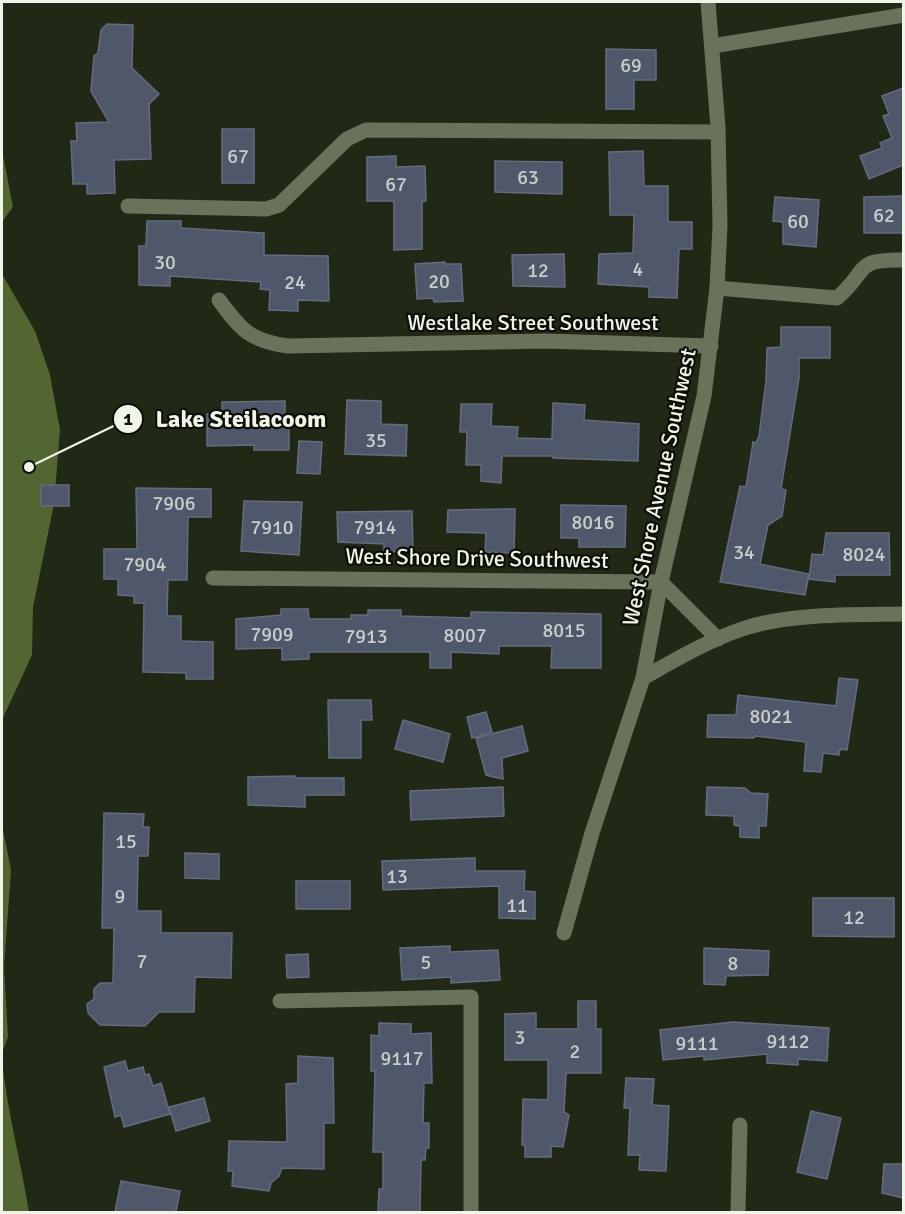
<svg xmlns="http://www.w3.org/2000/svg" width="905" height="1214" font-family="Signika,sans-serif">
<style>
.water{fill:#526631}
.building{fill:#4f586a;stroke:#636c80;stroke-width:1.5}
.lines{fill:none;stroke-linecap:round;stroke-linejoin:round}
.minor{stroke:#69735c;stroke-width:15}
.labels{text-anchor:middle;dominant-baseline:central;stroke-width:4.5;stroke-linejoin:round;paint-order:stroke}
.number-label{font-size:20px;fill:#c8cec9}
.street-label{font-size:22px;fill:#f0f5e9;stroke:#0d1008}
.leader{fill:none;stroke:#f0f5e9;stroke-width:2}
.callout-dot{fill:#f0f5e9;stroke:#0d1008;stroke-width:2}
.mark-label{font-size:18px;text-anchor:middle;font-weight:bold;fill:#111}
.callout-label{font-size:24px;text-anchor:middle;font-weight:bold;fill:#f0f5e9;stroke:#0d1008;stroke-width:4.5;stroke-linejoin:round;paint-order:stroke}
</style>
<rect width="100%" height="100%" fill="#212816"/>
<g class="water">
<path d="M2,150L13,207L2,222Z"/>
<path d="M2,274L35,331L50,375L60,430L54,504L33,607L32,655L2,720Z"/>
<path d="M2,824L11,870L4,967L8,1037L2,1053Z"/>
<path d="M2,1060C7,1111 21,1161 29,1212H2Z"/>
</g>
<g class="building">
<path d="M107,24L133,25L132,68L159,94L149,104L151,159L114,160L115,193L87,194V184H73L71,141H77L76,123L109,122L91,91L94,56L98,53L101,30Z"/>
<path d="M606,49L656,50V80H634V109H606Z"/>
<path d="M903,88V165L869,179L860,156L882,148L880,143L892,138L883,116L889,114L882,96Z"/>
<rect x="222" y="129" width="32" height="54"/>
<path d="M643,151L644,186H668V222H692V249H679L677,298L649,297V287L598,284L599,254L633,253L634,215H610L609,152Z"/>
<path d="M396,156V167L425,166L426,201H422V249L394,250V201H367V157Z"/>
<path d="M495,161L562,162V194L495,192Z"/>
<path d="M903,196V233H864V197Z"/>
<path d="M775,197L819,200L816,247L783,244V222L773,221Z"/>
<path d="M147,221H181V228L264,233V255L328,256L329,301L298,300V311L269,310L270,290L260,289L261,282L170,276V286L139,285V246H146Z"/>
<path d="M564,254L565,287L513,286L512,255Z"/>
<path d="M445,262V264H461L463,301L434,302L433,298L417,299L415,264Z"/>
<path d="M781,327H830V358H799V378L781,489L786,490L782,516L768,525L760,564L809,574L805,595L720,582L740,486L746,487L753,442L756,443L759,436L766,381L767,348L781,347Z"/>
<path d="M347,400L381,401V424L407,425L406,456L345,454Z"/>
<path d="M285,401V417H289V450H254V445L207,446V414H222V402Z"/>
<path d="M553,403L585,405L584,420L639,424L638,461L553,458V456H502L501,483L481,481V465H466L467,432H460L461,404H492L491,426L518,427L517,438L552,439Z"/>
<path d="M299,441L322,442L320,474L297,473Z"/>
<rect x="41" y="485" width="28" height="21"/>
<path d="M136,488L211,489V517H188L187,580H168L167,616H181V641L213,642V679H186V673L143,672L144,603H134V596L118,595V579H104V549H137Z"/>
<path d="M244,501L302,502L299,555L241,551Z"/>
<path d="M561,505L626,506L625,547H579V538H561Z"/>
<path d="M515,509L514,553L485,552L486,533L447,532L448,510Z"/>
<path d="M412,511L413,551L384,552V544L338,542L337,512Z"/>
<path d="M826,533H889L890,575H835V582L809,579L812,554L823,555Z"/>
<path d="M281,609H308L309,619H351V615H368V610H401V616L471,618V612L601,614V668H551L552,646H499V654L451,652V668H430V652H309V659L282,660V648L236,649V619L281,615Z"/>
<path d="M839,678L858,680L847,750L840,749L839,755L823,753L821,772L804,771L806,742L755,736L754,738L707,737L708,715H736L738,695L836,706Z"/>
<path d="M328,700H371L372,720H361V758H329Z"/>
<path d="M486,712L492,732L472,738L467,717Z"/>
<path d="M403,720L450,734L443,762L395,749Z"/>
<path d="M522,726L528,751L502,758L503,779L486,775L476,738Z"/>
<path d="M295,776V778H344V795H305V807L248,805V777Z"/>
<path d="M503,787L504,816L411,820L410,791Z"/>
<path d="M707,787L745,788L751,793L768,794L766,826H759V838L740,837V826L734,825V816L706,815Z"/>
<path d="M104,813L144,814L143,827H149L148,856H138L137,911H161V933H232L231,978L195,977L194,1012H159L145,1026L100,1025L88,1013L87,1004L94,999V989L100,983H113L114,928H102Z"/>
<path d="M185,853L219,854V879L185,878Z"/>
<path d="M475,858V871H525L524,891L535,892V919L499,918V886L383,890L382,861Z"/>
<rect x="296" y="881" width="54" height="28"/>
<path d="M813,898H894V937L813,936Z"/>
<path d="M450,946V952L498,950L500,980L451,983V977L402,980L400,948Z"/>
<path d="M704,948L769,951L768,975L726,976L725,985L704,984Z"/>
<path d="M308,954L309,977L287,978L286,955Z"/>
<path d="M578,1001H596V1029H601V1073H566L564,1112L569,1115L563,1147L551,1146V1157H525V1145H522L523,1099L548,1100V1060H505V1014L536,1013V1029H578Z"/>
<path d="M733,1022L829,1028L827,1061L798,1059V1065L767,1063V1054L704,1060V1056L663,1060L660,1030Z"/>
<path d="M379,1023L411,1024V1034L431,1033L432,1083H424L423,1123H429V1148H426L425,1160H421L420,1212H378L379,1189H383V1152H373L375,1071H371V1035L379,1036Z"/>
<path d="M298,1056L333,1058L334,1123H324V1169L282,1168L279,1176L271,1183L269,1191L232,1186L233,1171H228L229,1141L287,1142L286,1084L298,1083Z"/>
<path d="M125,1061L128,1071L143,1067L145,1075L149,1074L153,1086L161,1083L170,1114L124,1127L121,1115L115,1117L104,1067Z"/>
<path d="M626,1078L654,1079L652,1105L669,1106L666,1171L639,1170L640,1155H628L630,1108H624Z"/>
<path d="M204,1098L210,1121L176,1131L169,1107Z"/>
<path d="M811,1111L841,1118L827,1179L797,1172Z"/>
<path d="M884,1164H903V1198L882,1193Z"/>
<path d="M121,1181L180,1191L176,1212H115Z"/>
</g>
<g class="lines">
<g class="minor">
<path d="M712,46L904,15"/>
<path d="M128,206L266,209L279,205L347,139L366,130L718,132"/>
<path d="M717,288L837,298C870,270 852,259 904,260"/>
<path d="M219,300C241,330 250,341 288,346L546,341L711,346"/>
<path d="M213,578L661,582L718,639"/>
<path d="M643,678C675,660 707,641 742,629C788,613 855,615 904,614"/>
<path d="M564,933L592,833L643,678L661,582L704,396L717,288L720,226L718,127L708,2"/>
<path d="M280,1001L471,997V1212"/>
<path d="M738,1212L740,1125"/>
</g>
</g>
<g class="labels">
<g class="number-label">
<text x="631" y="65">69</text>
<text x="238" y="156">67</text>
<text x="528" y="177">63</text>
<text x="396" y="184">67</text>
<text x="884" y="215">62</text>
<text x="798" y="221">60</text>
<text x="165" y="262">30</text>
<text x="638" y="269">4</text>
<text x="538" y="270">12</text>
<text x="439" y="281">20</text>
<text x="295" y="282">24</text>
<text x="376" y="440">35</text>
<text x="174" y="503">7906</text>
<text x="593" y="522">8016</text>
<text x="272" y="527">7910</text>
<text x="375" y="527">7914</text>
<text x="744" y="552">34</text>
<text x="864" y="554">8024</text>
<text x="145" y="564">7904</text>
<text x="564" y="630">8015</text>
<text x="272" y="634">7909</text>
<text x="465" y="635">8007</text>
<text x="366" y="636">7913</text>
<text x="771" y="716">8021</text>
<text x="126" y="841">15</text>
<text x="397" y="876">13</text>
<text x="120" y="896">9</text>
<text x="517" y="905">11</text>
<text x="854" y="917">12</text>
<text x="142" y="961">7</text>
<text x="426" y="962">5</text>
<text x="733" y="963">8</text>
<text x="520" y="1037">3</text>
<text x="788" y="1041">9112</text>
<text x="697" y="1043">9111</text>
<text x="575" y="1051">2</text>
<text x="402" y="1058">9117</text>
</g>
<g class="street-label">
<text x="533" y="322">Westlake Street Southwest</text>
<text transform="translate(659 487) rotate(-78)">West Shore Avenue Southwest</text>
<text transform="translate(477 558) rotate(1)">West Shore Drive Southwest</text>
</g>
</g>
<path class="leader" d="M29 467L128 419"/>
<g class="callout-dot">
<circle cx="29" cy="467" r="6"/>
<circle cx="128" cy="419" r="15"/>
</g>
<g class="mark-label">
<text x="128" y="425">1</text>
</g>
<g class="callout-label">
<text x="241" y="427">Lake Steilacoom</text>
</g>
<rect width="905" height="1214" fill="none" stroke="#f0f5e9" stroke-width="6"/>
</svg>
